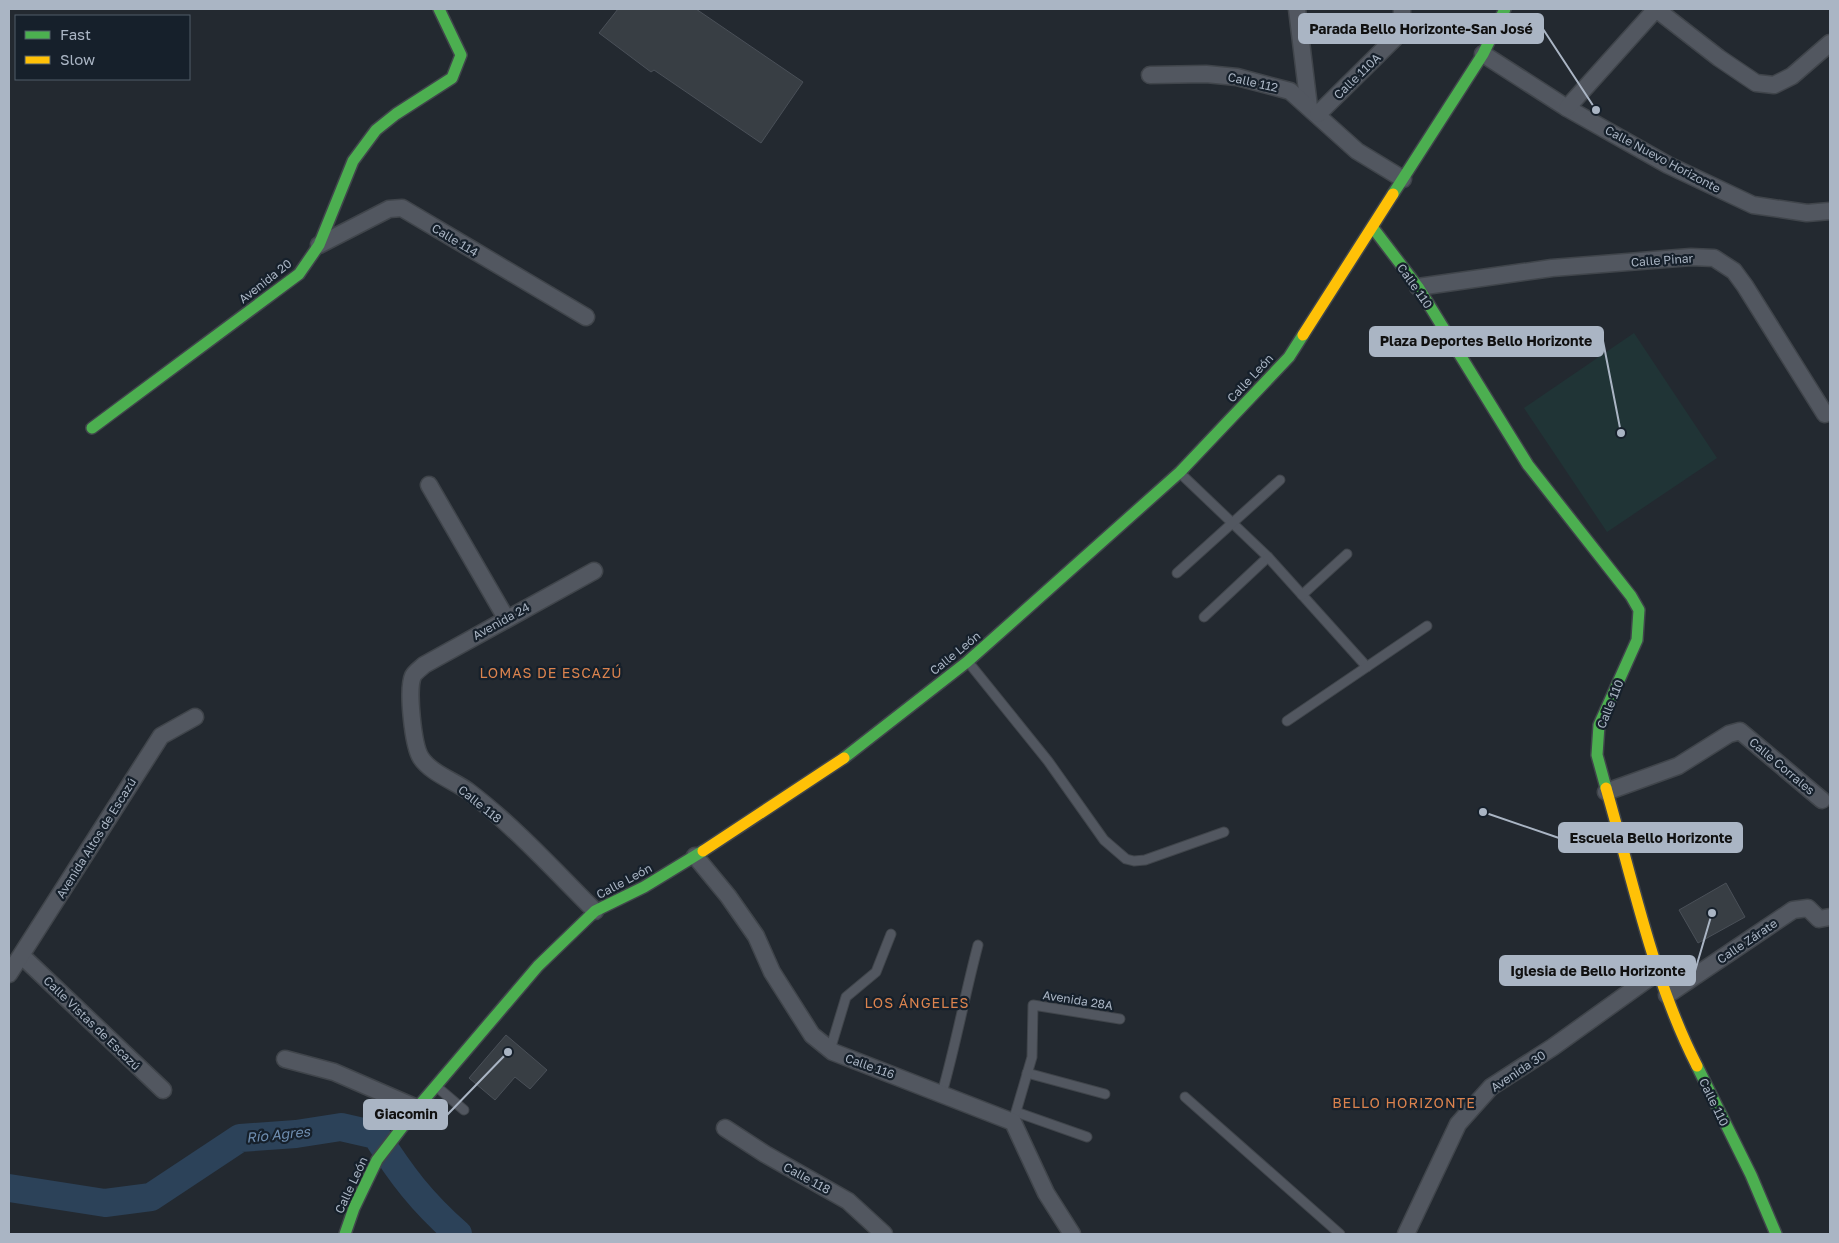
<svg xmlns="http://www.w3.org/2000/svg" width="1839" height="1243" font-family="'Golos Text',sans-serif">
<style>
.green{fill:#203436}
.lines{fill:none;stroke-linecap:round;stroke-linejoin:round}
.river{stroke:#2c4259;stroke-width:28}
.building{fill:#383e44;stroke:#4a5058}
.lane-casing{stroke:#40454b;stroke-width:11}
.street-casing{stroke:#40454b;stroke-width:19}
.fast-casing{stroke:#40454b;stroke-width:14}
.slow-casing{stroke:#40454b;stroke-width:14}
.lane{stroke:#525760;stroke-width:9}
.street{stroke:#525760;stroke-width:16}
.fast{stroke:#4caf50;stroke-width:11}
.slow{stroke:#ffc107;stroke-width:11}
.labels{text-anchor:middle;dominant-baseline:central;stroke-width:4.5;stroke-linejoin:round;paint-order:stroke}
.street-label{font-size:12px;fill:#aab5c4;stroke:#16202b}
.neighbourhood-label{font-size:14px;letter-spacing:1px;fill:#db834e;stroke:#16202b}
.water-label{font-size:14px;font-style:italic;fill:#6f8eb0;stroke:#16202b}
.leader{fill:none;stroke:#aab5c4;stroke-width:2}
.callout-dot{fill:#aab5c4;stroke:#16202b;stroke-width:2}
.callout{fill:#aab5c4;stroke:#aab5c4;stroke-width:2}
.callout-label{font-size:14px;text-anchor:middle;font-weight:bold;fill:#111}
</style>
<rect width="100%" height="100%" fill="#232930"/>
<path class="green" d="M1634,333L1717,458L1607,532L1524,408Z"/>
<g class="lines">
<path class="river" d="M9,1188L105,1203L151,1197L240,1138L296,1134L341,1127L376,1135C402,1176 421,1201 458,1234"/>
</g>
<g class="building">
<path d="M618,9H696L803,82L761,143L654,70L651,72L599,33Z"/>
<path d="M1726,883L1745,917L1698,943L1679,910Z"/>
<path d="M506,1035L547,1070L530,1089L515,1077L495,1100L469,1078Z"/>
</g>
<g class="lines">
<defs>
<g id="lane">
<path d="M1180,473L1268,557L1204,617"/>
<path d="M1268,557L1367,667"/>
<path d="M1177,573L1280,480"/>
<path d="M1302,595L1347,554"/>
<path d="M969,663L1048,761L1104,840L1126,859L1134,861L1145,860L1224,832"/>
<path d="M1287,721L1427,626"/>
<path d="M830,1050L846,997L876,972L891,934"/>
<path d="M1027,1073L1105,1094"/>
<path d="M437,1087L464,1110"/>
<path d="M942,1093C956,1044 965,994 978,945"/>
<path d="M1185,1097L1340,1234"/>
<path d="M1016,1112L1087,1137"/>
<path d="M1013,1122L1032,1057L1033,1005L1120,1019"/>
</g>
<g id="street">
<path d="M1297,9L1309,107"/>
<path d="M1483,54L1567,108L1668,165L1753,205L1807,213L1830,211"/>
<path d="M1150,75L1206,74L1237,77L1290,91L1357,151L1403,179"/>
<path d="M1567,108L1656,9L1719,58L1756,83L1774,85L1792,76L1830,43"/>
<path d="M1318,114L1394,39L1402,25V9"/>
<path d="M319,245L389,209L402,208L586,317"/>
<path d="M1418,287L1552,268L1691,257L1714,258L1734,271L1745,286L1825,414"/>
<path d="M429,485L506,618"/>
<path d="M594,571L424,665C421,668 415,672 413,676C407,689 413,746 421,758C431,773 454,781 468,791C513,825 555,871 595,911"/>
<path d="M1606,792L1678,766L1729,734L1740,731L1822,800"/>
<path d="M695,856L728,896L756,936L772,972L812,1035L833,1052L1013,1122L1046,1193L1072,1234"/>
<path d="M22,956L163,1090"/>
<path d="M9,974L161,736L195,717"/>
<path d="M1667,995L1793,910L1808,908L1819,919L1830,917"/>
<path d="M285,1059L334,1072L417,1108"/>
<path d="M725,1128L765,1154L848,1201L884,1234"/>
<path d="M1406,1234L1458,1124L1491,1087L1553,1047L1659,971"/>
</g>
<g id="fast">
<path d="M1393,194L1483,54L1505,9"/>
<path d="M1373,228L1418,287L1528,465L1631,596L1639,610L1637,640L1599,725L1597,755L1606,788"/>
<path d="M92,428L299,274L319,245L353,161L376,130L396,114L452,78L461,55L439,9"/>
<path d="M844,758L967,662L1180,472L1289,357L1303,335"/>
<path d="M1697,1066L1751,1175L1776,1234"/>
<path d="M345,1234L354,1208L377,1160L417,1108L538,966L595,911L644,887L703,851"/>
</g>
<g id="slow">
<path d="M1303,335L1393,194"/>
<path d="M1606,788C1633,881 1653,980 1697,1066"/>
<path d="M703,851L844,758"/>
</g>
</defs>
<use href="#lane" class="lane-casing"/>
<use href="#street" class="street-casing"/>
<use href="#fast" class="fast-casing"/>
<use href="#slow" class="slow-casing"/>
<use href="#lane" class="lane"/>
<use href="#street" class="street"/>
<use href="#fast" class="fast"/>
<use href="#slow" class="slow"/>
</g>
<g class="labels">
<g class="street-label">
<text transform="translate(1357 76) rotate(-44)">Calle 110A</text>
<text transform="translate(1253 82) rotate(13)">Calle 112</text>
<text transform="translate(1663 159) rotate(28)">Calle Nuevo Horizonte</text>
<text transform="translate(455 240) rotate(31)">Calle 114</text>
<text transform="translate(1662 260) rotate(-4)">Calle Pinar</text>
<text transform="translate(265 281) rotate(-38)">Avenida 20</text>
<text transform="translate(1415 286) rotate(55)">Calle 110</text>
<text transform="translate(1250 378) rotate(-47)">Calle León</text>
<text transform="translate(501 621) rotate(-29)">Avenida 24</text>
<text transform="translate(955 653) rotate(-39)">Calle León</text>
<text transform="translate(1610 704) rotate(-68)">Calle 110</text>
<text transform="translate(1782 766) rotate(40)">Calle Corrales</text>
<text transform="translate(480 804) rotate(39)">Calle 118</text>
<text transform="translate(96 838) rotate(-58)">Avenida Altos de Escazú</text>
<text transform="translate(624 881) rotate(-28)">Calle León</text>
<text transform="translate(1747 941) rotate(-34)">Calle Zárate</text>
<text transform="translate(1078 1000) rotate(9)">Avenida 28A</text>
<text transform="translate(92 1023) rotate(44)">Calle Vistas de Escazú</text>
<text transform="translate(870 1066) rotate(20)">Calle 116</text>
<text transform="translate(1518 1071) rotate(-34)">Avenida 30</text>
<text transform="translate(1714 1102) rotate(64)">Calle 110</text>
<text transform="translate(807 1178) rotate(29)">Calle 118</text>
<text transform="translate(351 1185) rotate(-65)">Calle León</text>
</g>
<g class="neighbourhood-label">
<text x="551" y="672">LOMAS DE ESCAZÚ</text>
<text x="917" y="1002">LOS ÁNGELES</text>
<text x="1404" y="1102">BELLO HORIZONTE</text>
</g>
<g class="water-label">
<text transform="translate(278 1134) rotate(-6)">Río Agres</text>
</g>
</g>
<path class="leader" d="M1596 110L1543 29M1621 433L1603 341M1483 812L1559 838M1712 913L1695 971M508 1052L447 1115"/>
<g class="callout-dot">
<circle cx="1596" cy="110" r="5"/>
<circle cx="1621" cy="433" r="5"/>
<circle cx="1483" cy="812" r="5"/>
<circle cx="1712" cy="913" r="5"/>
<circle cx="508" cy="1052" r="5"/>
</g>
<g class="callout">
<rect x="1299" y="14" width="244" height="29" rx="5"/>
<rect x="1370" y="327" width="233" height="29" rx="5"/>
<rect x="1559" y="823" width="183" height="29" rx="5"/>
<rect x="1500" y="956" width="195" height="29" rx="5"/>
<rect x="364" y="1100" width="83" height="29" rx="5"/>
</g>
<g class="callout-label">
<text x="1421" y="34">Parada Bello Horizonte-San José</text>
<text x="1486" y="346">Plaza Deportes Bello Horizonte</text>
<text x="1651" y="843">Escuela Bello Horizonte</text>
<text x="1598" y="976">Iglesia de Bello Horizonte</text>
<text x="406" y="1119">Giacomin</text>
</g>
<rect width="1839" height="1243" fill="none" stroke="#aab5c4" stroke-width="20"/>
<rect x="15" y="15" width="175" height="65" fill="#16202b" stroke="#515c68"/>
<rect x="25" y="31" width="25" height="8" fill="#4caf50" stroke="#515c68"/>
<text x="60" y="40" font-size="15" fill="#aab5c4">Fast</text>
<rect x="25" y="56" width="25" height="8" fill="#ffc107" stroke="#515c68"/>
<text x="60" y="65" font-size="15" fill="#aab5c4">Slow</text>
</svg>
